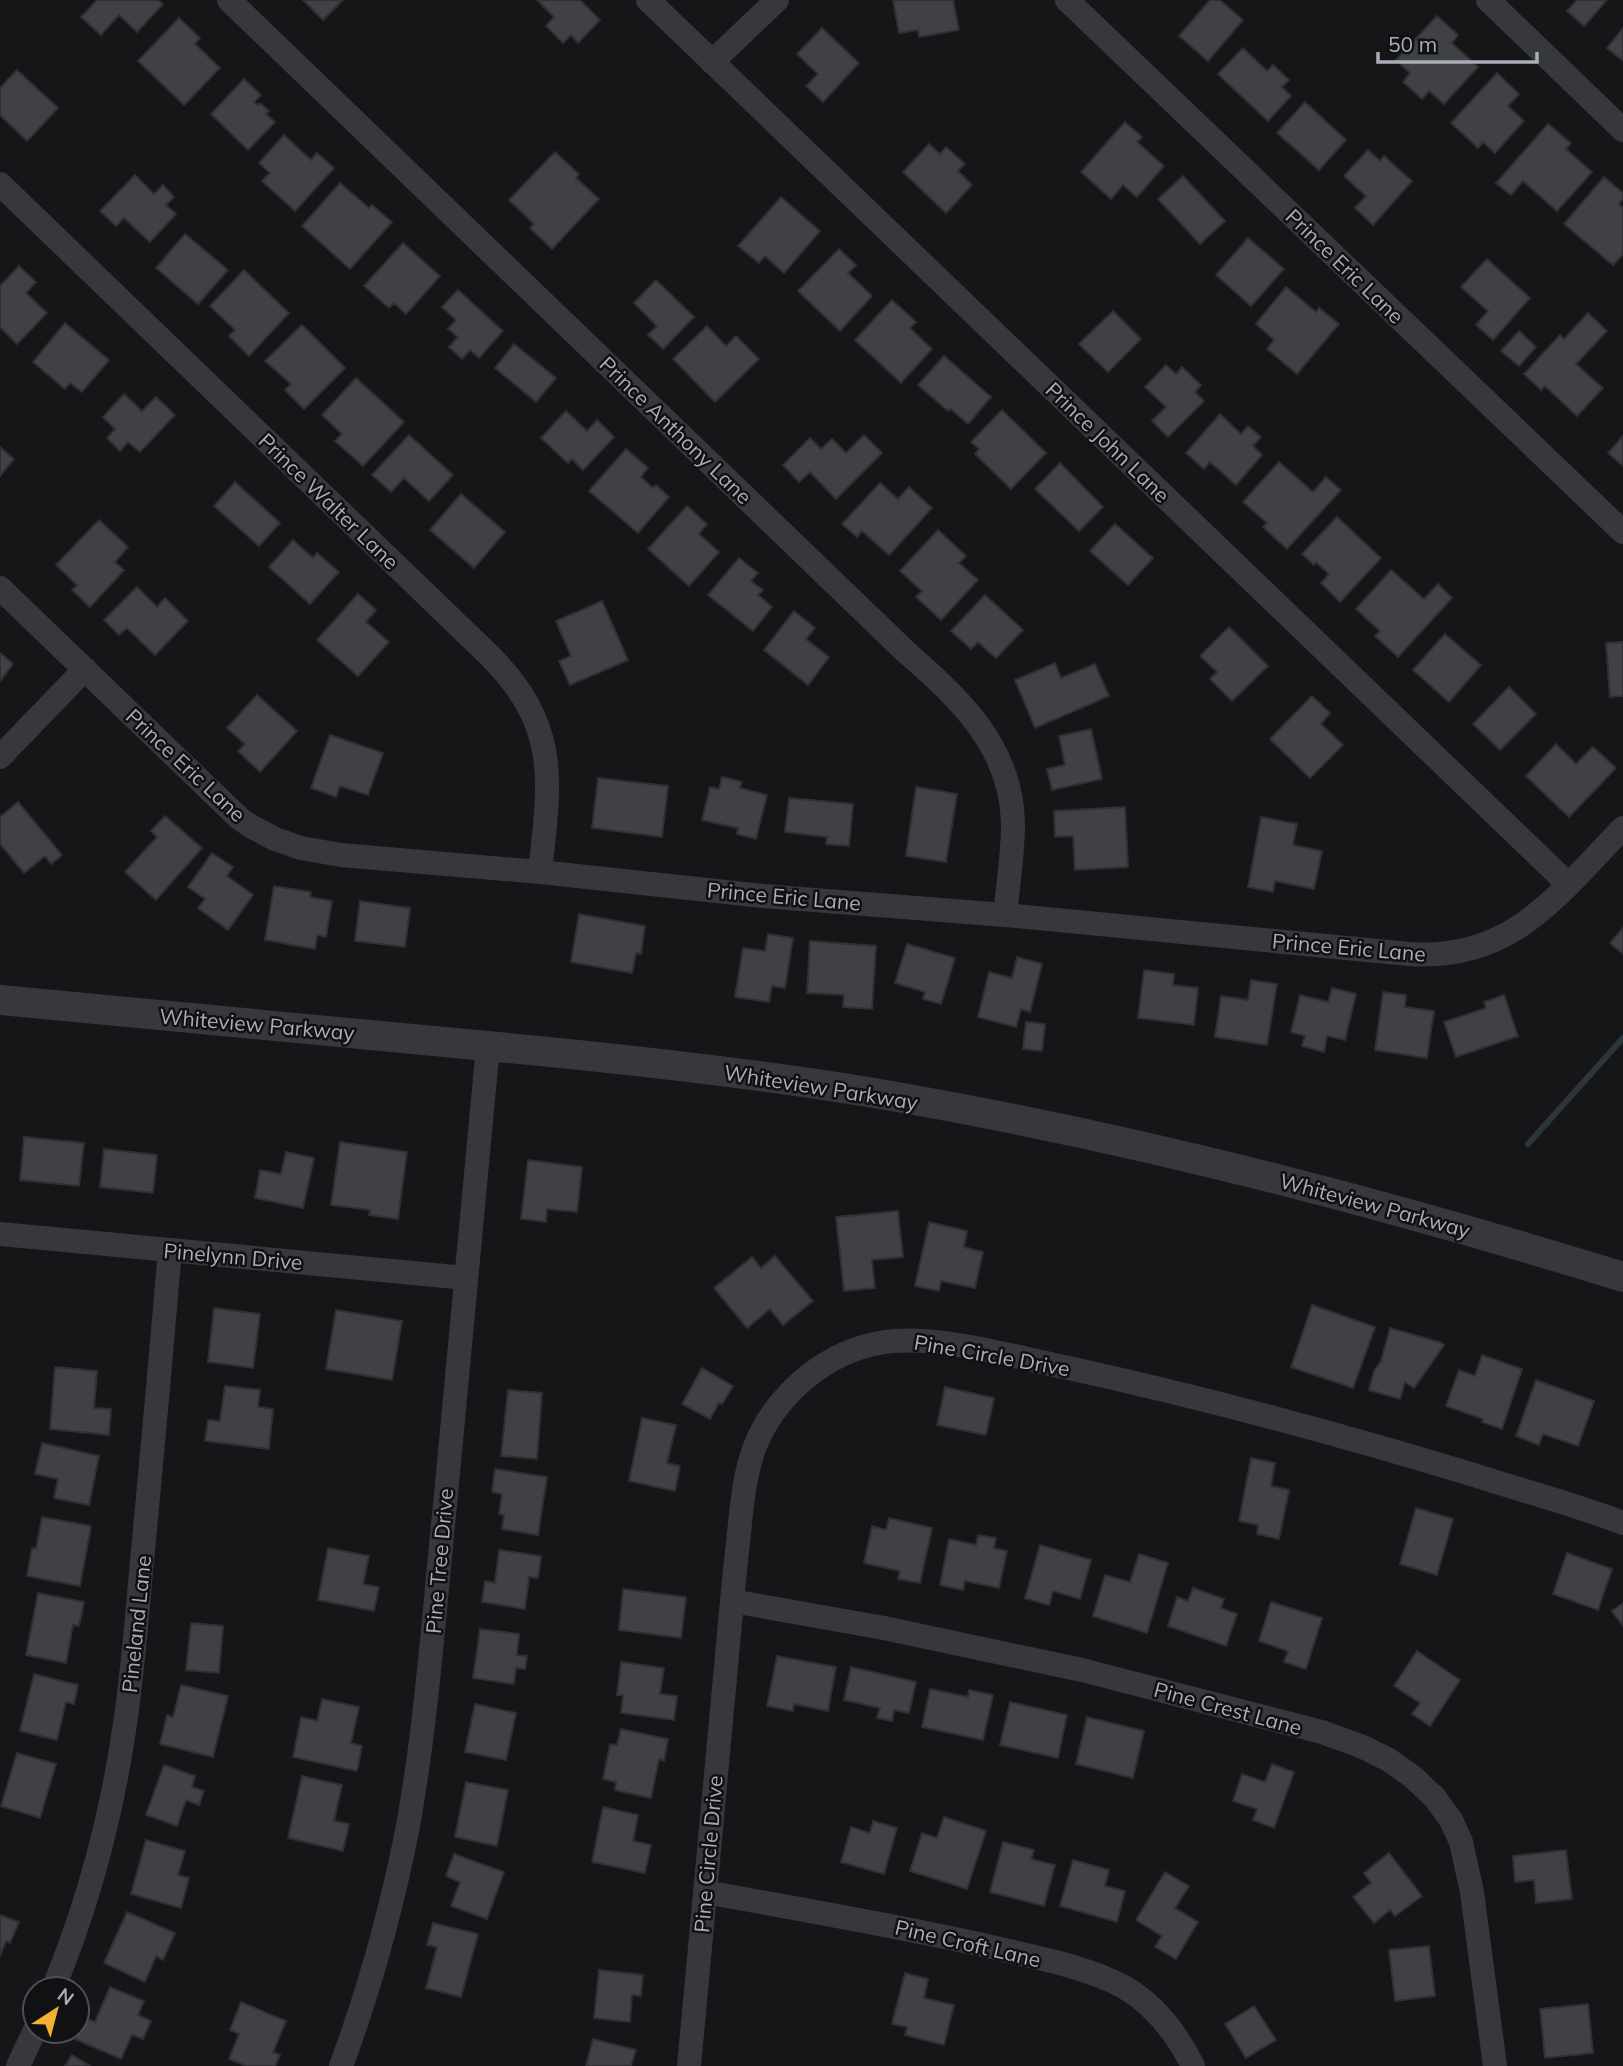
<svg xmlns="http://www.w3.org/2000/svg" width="1623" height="2066" font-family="Mulish,sans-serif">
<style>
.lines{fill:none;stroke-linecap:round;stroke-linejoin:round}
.stream{stroke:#2c353c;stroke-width:6}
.building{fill:#404145;stroke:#303034;stroke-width:2}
.minor{stroke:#37383d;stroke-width:24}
.tertiary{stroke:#37383d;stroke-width:30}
.labels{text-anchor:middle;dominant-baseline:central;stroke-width:5;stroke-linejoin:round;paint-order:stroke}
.street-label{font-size:21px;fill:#a8adb8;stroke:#111113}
</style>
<rect width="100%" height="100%" fill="#161618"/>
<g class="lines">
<path class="stream" d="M1528,1144L1623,1038"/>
</g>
<g class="building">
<path d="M97,0H158L163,4L137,32L119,15L101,35L81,17Z"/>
<path d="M303,0H343L323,20Z"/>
<path d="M537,0H580L600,20L578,43L571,35L563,43L546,26L554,17Z"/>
<path d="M893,0H953L959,30L919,37L918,30L899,33Z"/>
<path d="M1210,0H1220L1243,20L1208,61L1179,36Z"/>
<path d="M1577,0H1607L1584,26L1567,11Z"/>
<path d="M1437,16L1458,35L1452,43L1478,67L1444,104L1429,91L1422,99L1403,82L1410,73L1396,60Z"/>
<path d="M179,18L200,38L195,44L220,68L184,105L138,61Z"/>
<path d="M822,28L859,63L823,102L806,86L818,74L797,54Z"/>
<path d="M1623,28V58L1622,60L1607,48Z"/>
<path d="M1243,48L1267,71L1273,65L1289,80L1282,87L1291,96L1268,121L1218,74Z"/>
<path d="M17,70L58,108L27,141L0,115V88Z"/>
<path d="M1497,73L1519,94L1508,106L1524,121L1495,153L1483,142L1478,148L1451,123Z"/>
<path d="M244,79L261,95L254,102L258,105L260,103L269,111L266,114L275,122L248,150L211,114Z"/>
<path d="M1305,102L1346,140L1319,170L1277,133Z"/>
<path d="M1125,122L1142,137L1137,142L1164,166L1137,197L1123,185L1111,199L1081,172Z"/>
<path d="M1548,124L1571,143L1566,149L1592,172L1557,211L1523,181L1511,195L1496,183Z"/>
<path d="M284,135L311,160L317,153L334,168L295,211L262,181L270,173L259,163Z"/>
<path d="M929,144L940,154L946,147L965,164L958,171L972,185L946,213L903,172Z"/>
<path d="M1368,150L1380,161L1384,156L1412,181L1373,225L1355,208L1366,196L1344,176Z"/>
<path d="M555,152L579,174L576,178L599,199L552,249L530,228L534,224L509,200Z"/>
<path d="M135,175L154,194L163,185L174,197L166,205L176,214L150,242L124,218L116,226L100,211Z"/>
<path d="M1183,176L1225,221L1200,244L1158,199Z"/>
<path d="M1604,177L1623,193V199L1619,204L1623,208V254L1613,265L1564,224Z"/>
<path d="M340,183L369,208L372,205L392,222L350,269L302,226Z"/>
<path d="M781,197L820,231L784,273L765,256L759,263L738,246Z"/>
<path d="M185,234L228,270L198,304L156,268Z"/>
<path d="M1248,238L1284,269L1251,306L1216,275Z"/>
<path d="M403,243L440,276L406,314L394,303L389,308L364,286Z"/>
<path d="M839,249L856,265L848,273L872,296L840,331L798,291Z"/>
<path d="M1487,259L1530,298L1493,340L1476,325L1488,311L1461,287Z"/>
<path d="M19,266L36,282L26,293L47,313L17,344L0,327V286Z"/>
<path d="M244,270L289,313L249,356L229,336L235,330L210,306Z"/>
<path d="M656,280L694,317L663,349L648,335L657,326L634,303Z"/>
<path d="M1286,287L1316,312L1319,308L1339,324L1297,374L1267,349L1274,340L1256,324Z"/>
<path d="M458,290L503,331L479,358L470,350L462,359L449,347L458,337L448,329L456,320L442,307Z"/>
<path d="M892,300L916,322L910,328L932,349L901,383L855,340Z"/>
<path d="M1113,311L1141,339L1108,372L1079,344Z"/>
<path d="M1588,313L1607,331L1576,364L1603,388L1577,416L1545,386L1541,390L1524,374L1560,335L1564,339Z"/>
<path d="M65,323L109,360L82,392L70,383L65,389L33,362Z"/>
<path d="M302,325L345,368L304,409L285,390L291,384L265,361Z"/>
<path d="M707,326L726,346L736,336L759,359L715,402L673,359Z"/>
<path d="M1519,331L1536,347L1519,366L1501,351Z"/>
<path d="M514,344L556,378L536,402L495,368Z"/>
<path d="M944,356L991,397L968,424L951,409L948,411L918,385Z"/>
<path d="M1166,365L1176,374L1182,367L1201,385L1195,392L1204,401L1168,437L1152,421L1166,407L1145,387Z"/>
<path d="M356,378L404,422L363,466L335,441L342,434L322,415Z"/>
<path d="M124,394L142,411L156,397L175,415L140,452L128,442L120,451L107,438L115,429L103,417Z"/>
<path d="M1002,410L1046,453L1011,489L975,454L979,449L971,442Z"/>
<path d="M566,411L587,431L597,420L614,437L583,470L572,459L568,463L541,438Z"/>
<path d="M1220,414L1241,434L1248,426L1261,437L1253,446L1262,455L1236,485L1210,462L1204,469L1186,453Z"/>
<path d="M409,435L453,475L429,501L404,478L391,492L372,475Z"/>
<path d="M864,435L882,453L836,499L810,472L799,482L783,465L810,438L821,449L832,439L846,453Z"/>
<path d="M1623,436V466L1608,453Z"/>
<path d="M0,447L14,459L0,476Z"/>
<path d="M626,449L648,468L641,477L653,488L656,485L669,497L638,533L589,491Z"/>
<path d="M1279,462L1313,492L1326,477L1341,490L1287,549L1263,527L1267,523L1243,502Z"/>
<path d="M1060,463L1103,507L1079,531L1035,489Z"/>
<path d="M235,482L280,523L259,546L214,506Z"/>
<path d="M880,483L898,499L909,487L932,508L889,555L862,531L857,537L842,524Z"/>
<path d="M461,494L505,532L474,568L430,530Z"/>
<path d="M687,506L707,524L699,534L719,552L689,586L648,549Z"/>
<path d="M1337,517L1381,558L1340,602L1321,583L1329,574L1316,562L1314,565L1302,554Z"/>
<path d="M99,520L128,547L115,562L124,570L90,607L72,590L77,585L56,565Z"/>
<path d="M1115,524L1153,558L1128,585L1090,551Z"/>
<path d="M938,530L966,556L959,563L978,580L941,620L916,597L922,591L900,571Z"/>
<path d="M293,540L313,558L317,553L339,572L310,604L269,567Z"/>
<path d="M739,558L758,573L751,581L763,590L758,595L772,607L753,631L708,595Z"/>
<path d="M1391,570L1424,599L1438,584L1452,598L1398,657L1375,636L1380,631L1356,609Z"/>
<path d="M137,587L157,607L165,598L188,621L155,655L127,628L119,635L104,620Z"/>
<path d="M358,594L376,610L366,622L389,642L358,676L317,640Z"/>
<path d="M985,595L1023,630L996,658L978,642L971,649L951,631Z"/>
<path d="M602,601L628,660L570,685L559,661L571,656L556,621Z"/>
<path d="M794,611L815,628L806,639L829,657L808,685L764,650Z"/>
<path d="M1229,627L1268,666L1232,701L1210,679L1217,672L1200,656Z"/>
<path d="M1445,634L1481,665L1449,702L1413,670Z"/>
<path d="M1623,642V696L1610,697L1606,643Z"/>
<path d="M0,653L13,664L0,681Z"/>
<path d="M1055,663L1061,678L1095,664L1109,696L1035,728L1015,680Z"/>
<path d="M1509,687L1536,714L1500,750L1473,724Z"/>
<path d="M257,695L297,731L260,772L238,751L245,744L227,728Z"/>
<path d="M1312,696L1330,713L1321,724L1343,745L1310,778L1270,739Z"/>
<path d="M1091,729L1102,779L1052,790L1047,769L1065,765L1059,736Z"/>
<path d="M330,735L383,753L368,795L340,786L336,797L311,788Z"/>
<path d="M1556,744L1576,764L1593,747L1616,768L1569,817L1526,776Z"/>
<path d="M722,777L742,782L740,788L767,795L756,839L737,834L738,828L702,820L710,787L719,789Z"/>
<path d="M598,778L668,786L662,837L592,828Z"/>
<path d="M916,787L957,794L946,862L906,856Z"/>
<path d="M789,798L853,804L849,846L826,844L827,837L785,832Z"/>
<path d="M18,802L62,855L51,864L45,856L24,873L0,844V817Z"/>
<path d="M1125,807L1128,867L1075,870L1073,836L1055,837L1054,811Z"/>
<path d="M165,816L202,848L156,900L125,872L157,837L151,831Z"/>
<path d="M1261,817L1297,824L1293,845L1322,851L1314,889L1275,881L1273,892L1248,887Z"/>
<path d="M212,853L233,867L227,876L253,895L228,930L198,908L205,899L188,887Z"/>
<path d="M274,886L311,892L310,897L332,901L326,937L317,935L315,949L265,940Z"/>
<path d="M360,901L410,908L405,947L355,941Z"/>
<path d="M579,914L645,926L641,954L636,953L632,973L571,962Z"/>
<path d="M1623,928V954L1610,943Z"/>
<path d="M768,934L793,938L785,988L772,986L769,1002L735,997L743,948L765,951Z"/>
<path d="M810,941L876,946L872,1009L843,1007L844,995L807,993Z"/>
<path d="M907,944L955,958L941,1004L923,999L925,992L895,983Z"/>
<path d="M1017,957L1042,964L1030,1012L1021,1009L1016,1027L978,1017L989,972L1012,978Z"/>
<path d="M1144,970L1174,974L1173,985L1198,988L1194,1025L1138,1018Z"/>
<path d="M1251,980L1277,984L1267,1045L1215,1037L1221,996L1248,1000Z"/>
<path d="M1332,988L1356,994L1345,1040L1327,1036L1324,1052L1302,1046L1305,1036L1291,1032L1300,995L1328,1002Z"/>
<path d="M1383,992L1406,995L1405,1007L1434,1011L1427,1058L1375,1050Z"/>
<path d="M1504,995L1518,1036L1456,1057L1444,1022L1486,1008L1484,1002Z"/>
<path d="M1026,1022L1045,1024L1042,1051L1023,1049Z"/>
<path d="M24,1137L84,1143L79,1186L20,1180Z"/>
<path d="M340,1142L407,1152L398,1219L369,1215L370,1210L331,1205Z"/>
<path d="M104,1149L157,1155L153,1193L100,1187Z"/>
<path d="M286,1152L314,1158L303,1208L255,1198L260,1170L281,1174Z"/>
<path d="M528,1160L582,1167L577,1212L547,1209L546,1222L521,1219Z"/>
<path d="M898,1211L903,1257L872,1260L875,1288L844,1291L836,1217Z"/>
<path d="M929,1222L967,1231L964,1247L983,1252L975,1288L941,1281L939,1291L915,1286Z"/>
<path d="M775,1256L813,1301L783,1325L770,1309L747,1328L714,1288L752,1257L761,1268Z"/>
<path d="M1312,1305L1375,1327L1353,1388L1291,1367Z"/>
<path d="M214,1308L260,1314L253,1368L208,1362Z"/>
<path d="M336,1310L402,1321L392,1380L326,1369Z"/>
<path d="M1390,1328L1439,1342L1444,1345L1414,1388L1405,1382L1400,1399L1369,1390L1374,1371L1381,1361Z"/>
<path d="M1482,1355L1522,1369L1502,1429L1482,1422L1483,1419L1446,1406L1459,1370L1475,1376Z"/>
<path d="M55,1367L97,1371L94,1408L111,1409L109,1435L50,1429Z"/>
<path d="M702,1368L733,1386L722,1404L719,1403L710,1419L682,1404Z"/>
<path d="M1536,1380L1594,1401L1578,1446L1543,1434L1539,1445L1516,1436Z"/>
<path d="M225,1386L260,1390L258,1407L273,1409L269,1449L205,1441L208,1420L220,1421Z"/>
<path d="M945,1387L994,1398L986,1435L937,1425Z"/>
<path d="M508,1390L542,1393L537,1459L501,1456Z"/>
<path d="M642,1418L676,1425L667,1463L680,1466L675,1491L629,1481Z"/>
<path d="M42,1443L99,1456L89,1505L54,1498L58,1479L35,1474Z"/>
<path d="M1251,1458L1275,1463L1271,1486L1289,1490L1279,1539L1257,1534L1258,1525L1239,1521Z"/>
<path d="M495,1469L547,1477L538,1535L502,1529L504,1515L499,1514L502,1494L492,1492Z"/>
<path d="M1416,1508L1453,1519L1437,1575L1400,1564Z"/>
<path d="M42,1517L91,1526L80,1586L27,1576L32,1548L36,1549Z"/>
<path d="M889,1518L932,1528L920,1583L898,1579L900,1571L864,1563L872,1526L886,1530Z"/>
<path d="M978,1535L996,1538L994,1548L1007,1551L999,1588L965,1581L963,1590L940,1585L949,1539L976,1545Z"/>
<path d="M1040,1545L1091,1560L1080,1599L1053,1591L1049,1605L1025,1598Z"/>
<path d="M328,1548L369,1556L363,1584L379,1587L374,1611L318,1600Z"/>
<path d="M499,1550L541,1556L538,1578L529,1577L525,1609L482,1602L485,1581L495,1583Z"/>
<path d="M1567,1553L1612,1569L1598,1610L1553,1594Z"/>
<path d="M1139,1554L1168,1563L1147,1633L1093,1616L1105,1575L1130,1582Z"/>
<path d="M1193,1588L1224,1599L1221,1608L1237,1614L1226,1646L1168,1626L1177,1597L1188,1601Z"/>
<path d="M623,1589L686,1597L681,1638L619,1630Z"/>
<path d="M38,1593L84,1602L79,1626L73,1625L66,1663L26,1655Z"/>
<path d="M1271,1602L1322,1618L1306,1669L1284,1662L1288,1651L1259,1641Z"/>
<path d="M1623,1603V1626L1612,1611Z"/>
<path d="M191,1623L223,1626L219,1673L186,1670Z"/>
<path d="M480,1629L519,1634L517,1655L527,1656L525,1669L516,1668L514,1684L473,1678Z"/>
<path d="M1417,1651L1460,1680L1430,1726L1412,1714L1420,1703L1394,1686Z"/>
<path d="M777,1656L836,1667L828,1711L794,1704L793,1711L767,1706Z"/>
<path d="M621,1662L664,1668L660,1694L677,1696L674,1720L621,1713L623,1695H617Z"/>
<path d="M851,1667L916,1682L909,1713L894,1710L892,1721L877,1718L880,1708L844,1700Z"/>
<path d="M34,1674L78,1685L74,1704L66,1702L57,1740L20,1731Z"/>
<path d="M181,1685L228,1696L213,1757L160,1744L167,1715L173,1717Z"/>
<path d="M930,1689L968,1697L969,1690L993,1695L983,1740L922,1727Z"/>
<path d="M322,1699L359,1707L351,1743L362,1746L357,1771L293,1757L301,1717L317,1721Z"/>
<path d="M1010,1702L1067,1715L1058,1758L1000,1745Z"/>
<path d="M475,1704L516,1713L506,1760L465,1752Z"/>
<path d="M1087,1717L1144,1731L1133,1778L1076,1764Z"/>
<path d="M621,1729L668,1739L664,1761L659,1759L651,1798L615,1790L616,1782L603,1779L610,1744L617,1745Z"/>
<path d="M17,1753L56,1764L40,1818L1,1806Z"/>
<path d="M1272,1764L1294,1772L1274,1828L1253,1820L1257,1809L1233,1801L1242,1774L1265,1782Z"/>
<path d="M164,1765L195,1776L192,1787L204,1791L199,1805L186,1800L177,1826L146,1815Z"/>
<path d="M302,1776L342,1785L334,1821L349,1824L343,1851L288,1838Z"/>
<path d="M466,1782L508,1790L497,1846L455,1837Z"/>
<path d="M603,1807L638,1815L633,1841L651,1845L645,1873L592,1862Z"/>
<path d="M944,1817L986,1831L967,1889L910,1871L922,1833L937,1838Z"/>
<path d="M873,1821L897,1828L884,1874L841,1862L851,1827L870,1833Z"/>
<path d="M146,1840L185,1851L178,1875L189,1878L181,1908L131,1894Z"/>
<path d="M1003,1842L1034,1850L1031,1859L1055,1865L1044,1906L990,1892Z"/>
<path d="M1566,1850L1572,1899L1536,1903L1534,1880L1515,1882L1513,1856Z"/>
<path d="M1389,1853L1422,1896L1395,1916L1390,1910L1374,1923L1353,1897L1371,1883L1364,1873Z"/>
<path d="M454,1854L504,1872L487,1919L451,1906L460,1882L446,1876Z"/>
<path d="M1073,1860L1109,1870L1105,1886L1125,1891L1117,1922L1060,1906Z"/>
<path d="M1165,1872L1189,1886L1175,1908L1198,1922L1176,1959L1155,1947L1162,1936L1136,1920Z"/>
<path d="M127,1912L175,1933L163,1960L156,1956L145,1982L104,1963Z"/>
<path d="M0,1915L19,1922L10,1943L6,1941L0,1956Z"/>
<path d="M433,1923L478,1934L461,1997L426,1988L437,1947L427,1945Z"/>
<path d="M1429,1946L1435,1996L1395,2001L1389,1950Z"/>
<path d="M599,1970L643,1975L641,1996L632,1995L630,2022L594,2018Z"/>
<path d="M905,1973L928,1979L924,1998L954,2005L944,2045L905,2035L907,2027L892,2024Z"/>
<path d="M110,1987L144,2001L138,2015L151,2021L143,2039L132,2035L121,2059L75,2039L84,2017L95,2022Z"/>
<path d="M241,2002L286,2021L273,2052L280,2055L275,2066H246L229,2059L239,2034L230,2030Z"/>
<path d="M1588,2004L1593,2053L1545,2058L1540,2009Z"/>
<path d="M1254,2006L1276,2040L1246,2058L1225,2024Z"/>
<path d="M593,2039L636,2050L631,2066H586Z"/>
<path d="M72,2055L90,2066H65Z"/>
</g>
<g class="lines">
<g class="minor">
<path d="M229,0L906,652C959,698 1012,747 1013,824C1013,854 1008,885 1005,915"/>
<path d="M648,0L1568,884"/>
<path d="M1067,0L1623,532"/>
<path d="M1488,0L1623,130"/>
<path d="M712,62L777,0"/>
<path d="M0,184L490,656C560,727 550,780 540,872"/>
<path d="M0,588L239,818L252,827L275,839L301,848L341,855L540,872L763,896L1005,915L1409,954C1513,961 1557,895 1623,828"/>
<path d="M0,757L85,669"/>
<path d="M0,1234L466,1278"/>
<path d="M732,1601L884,1628L1082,1670L1322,1732L1363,1747L1389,1760L1413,1777L1435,1798L1451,1820L1461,1842L1472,1892L1495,2066"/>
<path d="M705,1892C799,1909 893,1925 987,1946C1032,1957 1083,1965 1124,1987C1155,2005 1177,2034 1193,2066"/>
<path d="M53,1989C88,1905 112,1814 125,1724C134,1663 138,1601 144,1540C153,1443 162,1347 170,1250"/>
<path d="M18,2066L35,2030"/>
<path d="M341,2066C370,1988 392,1908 408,1826C427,1720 434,1612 445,1505C459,1352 474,1199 488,1046"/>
<path d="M689,2066C702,1926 715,1785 728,1645C731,1611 734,1577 738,1543C742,1505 744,1463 763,1429C787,1386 830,1352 879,1343C933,1333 1010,1356 1064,1367C1202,1397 1339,1434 1474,1475C1523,1491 1574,1504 1623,1523"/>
</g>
<path class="tertiary" d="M0,1000C163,1014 325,1031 487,1046C617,1058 746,1072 874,1093C1128,1136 1378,1201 1623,1277"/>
</g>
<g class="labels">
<g class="street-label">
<text transform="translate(1345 266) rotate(44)">Prince Eric Lane</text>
<text transform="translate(676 430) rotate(44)">Prince Anthony Lane</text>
<text transform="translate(1108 442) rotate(44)">Prince John Lane</text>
<text transform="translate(329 501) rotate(44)">Prince Walter Lane</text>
<text transform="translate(186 765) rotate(43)">Prince Eric Lane</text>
<text transform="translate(784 896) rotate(5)">Prince Eric Lane</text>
<text transform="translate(1349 947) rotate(5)">Prince Eric Lane</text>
<text transform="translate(257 1024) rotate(5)">Whiteview Parkway</text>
<text transform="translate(821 1087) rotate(9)">Whiteview Parkway</text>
<text transform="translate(1375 1205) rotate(15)">Whiteview Parkway</text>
<text transform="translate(233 1256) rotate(5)">Pinelynn Drive</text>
<text transform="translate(992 1355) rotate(10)">Pine Circle Drive</text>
<text transform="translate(439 1561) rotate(-85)">Pine Tree Drive</text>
<text transform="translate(136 1624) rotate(-84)">Pineland Lane</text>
<text transform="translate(1228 1708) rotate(15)">Pine Crest Lane</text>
<text transform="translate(708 1854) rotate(-85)">Pine Circle Drive</text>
<text transform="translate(968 1943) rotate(13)">Pine Croft Lane</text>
</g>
</g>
<g transform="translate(56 2010) rotate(36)"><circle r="33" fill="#111113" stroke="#4d4f55" stroke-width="2"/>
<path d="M0-5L12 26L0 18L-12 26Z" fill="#f2b134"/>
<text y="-10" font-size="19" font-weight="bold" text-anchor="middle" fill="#a8adb8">N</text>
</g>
<path d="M1378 52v10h159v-10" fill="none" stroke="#a8adb8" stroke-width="3.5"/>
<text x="1388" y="52" font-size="21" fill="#a8adb8" stroke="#111113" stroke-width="5" paint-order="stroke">50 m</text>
</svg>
